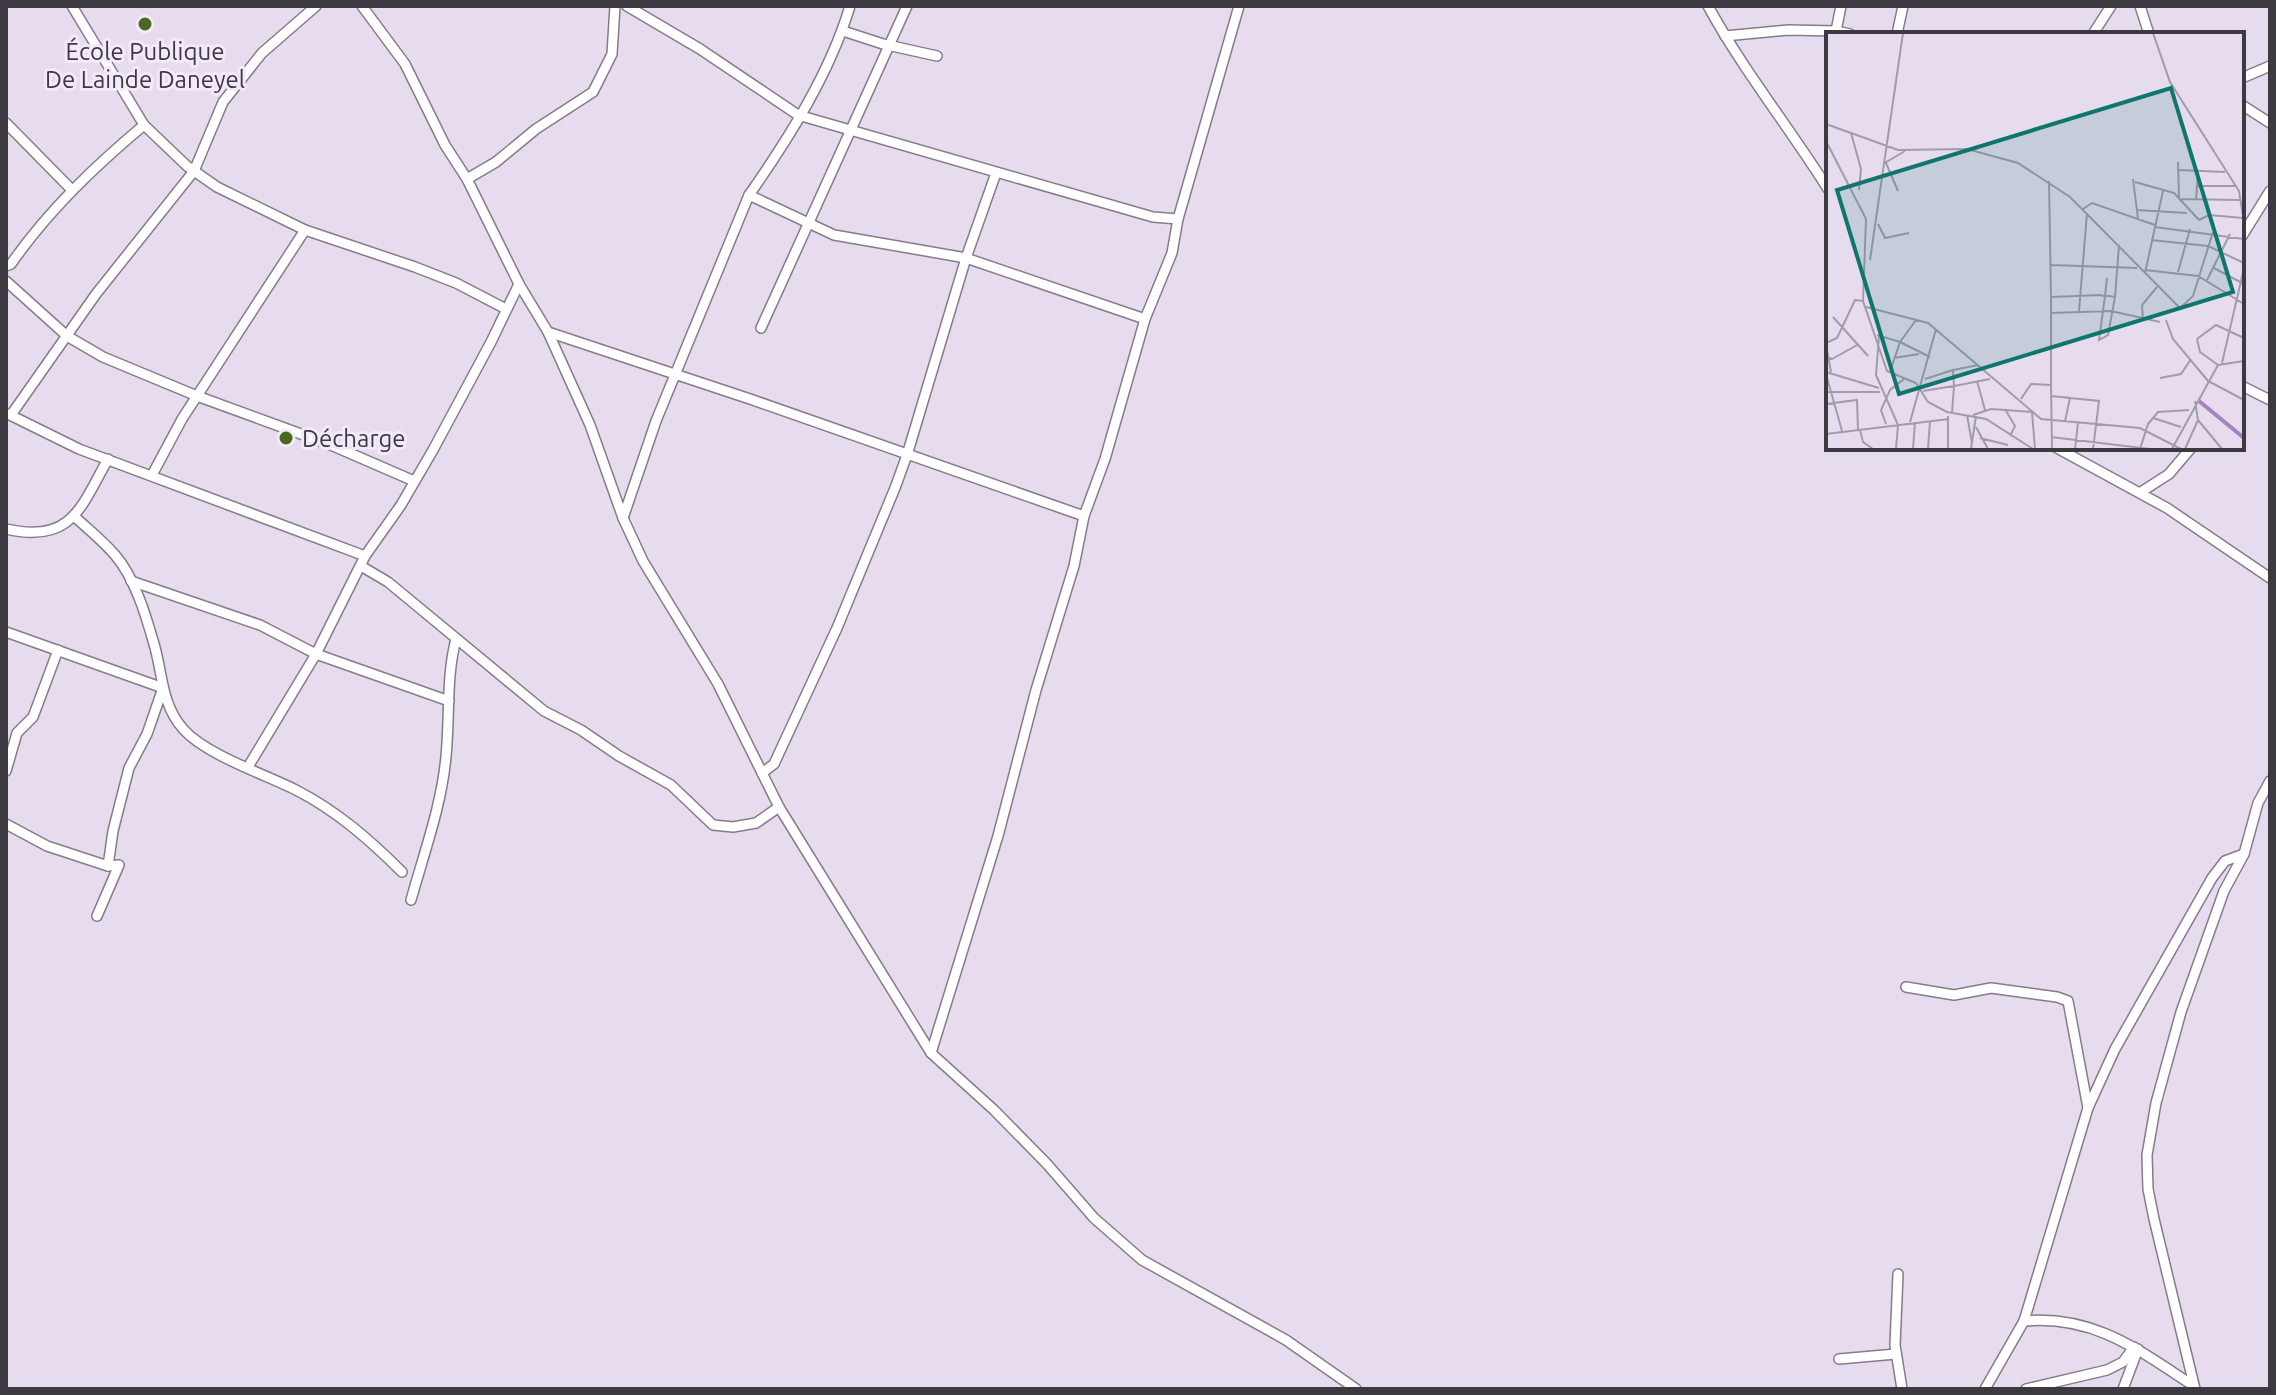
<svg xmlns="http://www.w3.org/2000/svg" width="2276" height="1395" font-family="Ubuntu,sans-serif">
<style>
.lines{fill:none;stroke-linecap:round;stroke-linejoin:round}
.street-casing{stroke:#857b8c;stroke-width:12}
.street{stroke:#fff;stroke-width:9}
.poi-dot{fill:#496920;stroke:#f3e9fb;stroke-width:3}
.labels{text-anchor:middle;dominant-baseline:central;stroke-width:6;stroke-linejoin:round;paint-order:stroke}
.poi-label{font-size:24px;fill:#3d3941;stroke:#f3e9fb}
.inset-river{fill:none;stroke:#a582c1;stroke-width:4}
.inset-road{fill:none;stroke:#a29ba9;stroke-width:2}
.view{fill:#0f766e;fill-opacity:0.15;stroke:#0f766e;stroke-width:4}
.inset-edge{fill:none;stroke:#3d3941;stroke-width:4}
</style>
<rect width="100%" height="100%" fill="#e6dcee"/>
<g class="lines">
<defs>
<g id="street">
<path d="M72,6L144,125L187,166L217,187L305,230L415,267L456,283L506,309"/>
<path d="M362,6L405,64L445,145L467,179L519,284L548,332L590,425L623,518L643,561L718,684L779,807L931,1053L994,1110L1047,1164L1094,1218L1142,1260L1286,1340L1356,1389"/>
<path d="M627,6L700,49L798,115L1153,217L1178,219L1172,253L1145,319"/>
<path d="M850,6C830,73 789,138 749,195L834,235L966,258L1145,319L1105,459L1084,516L1074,566L1036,690L998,836L931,1053"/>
<path d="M1708,6C1743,70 1789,127 1828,189"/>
<path d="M2140,6L2149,34"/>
<path d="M843,31L883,44L937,56"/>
<path d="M1836,31L1841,6"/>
<path d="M1897,34L1903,6"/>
<path d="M2093,34L2111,6"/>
<path d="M1725,36L1788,30L1836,31L1850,34"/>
<path d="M2242,78L2270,66"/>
<path d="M2242,105L2270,123"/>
<path d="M6,123L72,190"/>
<path d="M467,179L496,162L536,129L593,92L612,54L615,6"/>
<path d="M1178,219L1239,6"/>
<path d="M2242,236L2270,191"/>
<path d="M6,266L11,264C48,211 94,167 144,125"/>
<path d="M6,281L67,336L103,357L197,396L331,445L414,481"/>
<path d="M761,328L907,6"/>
<path d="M548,332L750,399L1084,516"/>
<path d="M2242,386L2270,400"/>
<path d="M8,414L79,449L365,556"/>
<path d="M11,415L96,294L194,171L223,102L262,53L316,6"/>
<path d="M2057,448L2167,508L2270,578"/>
<path d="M152,475L182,419L305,230"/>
<path d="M2141,492L2169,474L2191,448"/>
<path d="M75,517C88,529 103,541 115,555C135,578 146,616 154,644C163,674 161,705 184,730C207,755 264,774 296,790C337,811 370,840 402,872"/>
<path d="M623,518L656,421L749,195"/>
<path d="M6,529C72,544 81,507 108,459"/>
<path d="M361,566L388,582L544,711L581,730L619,756L671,785L713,825L733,827L756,823L779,807"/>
<path d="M131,581L260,625L316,654L449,701"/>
<path d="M6,632L163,688"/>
<path d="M248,767L316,654L365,556L401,505L433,450L491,342L519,284"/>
<path d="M6,771L17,733L33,717L58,650"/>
<path d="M762,773L774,764L837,628L895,488L907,455L966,258L996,173"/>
<path d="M6,824L47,846L108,866"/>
<path d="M411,900C424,853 442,804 446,756C450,717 446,677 456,639"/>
<path d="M97,916L119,865L108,866L113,831L129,768L147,734L163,688"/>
<path d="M1906,987L1954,995L1991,988L2057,997L2068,1001L2088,1108"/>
<path d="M1898,1274L1895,1345L1902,1389"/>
<path d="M2024,1321C2095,1315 2138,1350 2194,1386"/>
<path d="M1839,1359L1896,1354"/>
<path d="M1985,1389L2024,1321L2088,1108L2115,1049L2212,878L2225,861L2244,854"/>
<path d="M2026,1389L2107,1370L2123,1362L2134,1347"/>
<path d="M2123,1389L2138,1349"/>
<path d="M2195,1389L2154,1219L2148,1189L2147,1155L2156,1103L2181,1012L2224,891L2244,854L2258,803L2270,781"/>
</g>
</defs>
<use href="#street" class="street-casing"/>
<use href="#street" class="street"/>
</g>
<g class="poi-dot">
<circle cx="145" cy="24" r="8"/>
<circle cx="286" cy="438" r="8"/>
</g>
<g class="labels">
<g class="poi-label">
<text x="145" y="51">École Publique<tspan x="145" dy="28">De Lainde Daneyel</tspan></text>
<text x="302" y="438" text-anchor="start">Décharge</text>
</g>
</g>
<g transform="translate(1826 32)">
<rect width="418" height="418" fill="#e6dcee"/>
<path class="inset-river" d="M373,369L418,406"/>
<path class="inset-road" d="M327,1L344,50L413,159L418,190M0,92L72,118L141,117L192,131L244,165L354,276L367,264L387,200M25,101L35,137L33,158M0,109L40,187L37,269L61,339L90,351L102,370L121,380L160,387L207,417M352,130L353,166M60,131L72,159M57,132L79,119M353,138L399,140M307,147L312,187M223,149L225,265L274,263L278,264H283L289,265L282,303L273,308L277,279L279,264L281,246M309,150L348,161L373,188M372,154H409M354,167L414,168M370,168L372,140M257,177L266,171L329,193M310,178L361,181M373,188L383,183L417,186M52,192L59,206L83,201M329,195L418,207M325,208L382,214L418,231M44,228L77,1M225,233L311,236M388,236L418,252M319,238L372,244L418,272M352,240L364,197M319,241L337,159M381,248L404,202M225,265V281L285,279L334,290M289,265L293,213M40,275L102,291L215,387L314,396L355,417M253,279L261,181M225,281V353M7,285L42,324M317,288L316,273L331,255M340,288L347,307L382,349L418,368M51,303L74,310L90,288M53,304L50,343L72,393L70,417M371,307L390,293L418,306M371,307L374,320L392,333M0,311L11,306L29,268L37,269M0,313L5,340M0,325L6,327L33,312M68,326L93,322M396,331L418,236M0,340L53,356M64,340L74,310L104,325M0,342L16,399M334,346L355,342L365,327M99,347L127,338M151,349L159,378M97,359L128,354L127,338L152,333M0,360H54M225,364L244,366L239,389M244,366L273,369L267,417M195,367L205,352L225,353L226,417M0,372L31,368L32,398M179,377L189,394L184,404M206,380L209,417M126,381L128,354L164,347M141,383L146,411M147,383L165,377L207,380M327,386L355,395M372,388L396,417M84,390L110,297M60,392L55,378L64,358L78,347M150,395L162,417M34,398L37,410L47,417M0,402L123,387M225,405L324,417M154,406L182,413M87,417L89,390M102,417L104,389M122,417V384M145,417L150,384M249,417L252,391M314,417L322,392L332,380L363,378M346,417L392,333L418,329M359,417L372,388L369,369"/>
<path class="view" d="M345,56L407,260L73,362L11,158Z"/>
<rect width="418" height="418" class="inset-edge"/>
</g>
<rect width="2276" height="1395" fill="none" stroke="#3d3941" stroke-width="16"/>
</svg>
